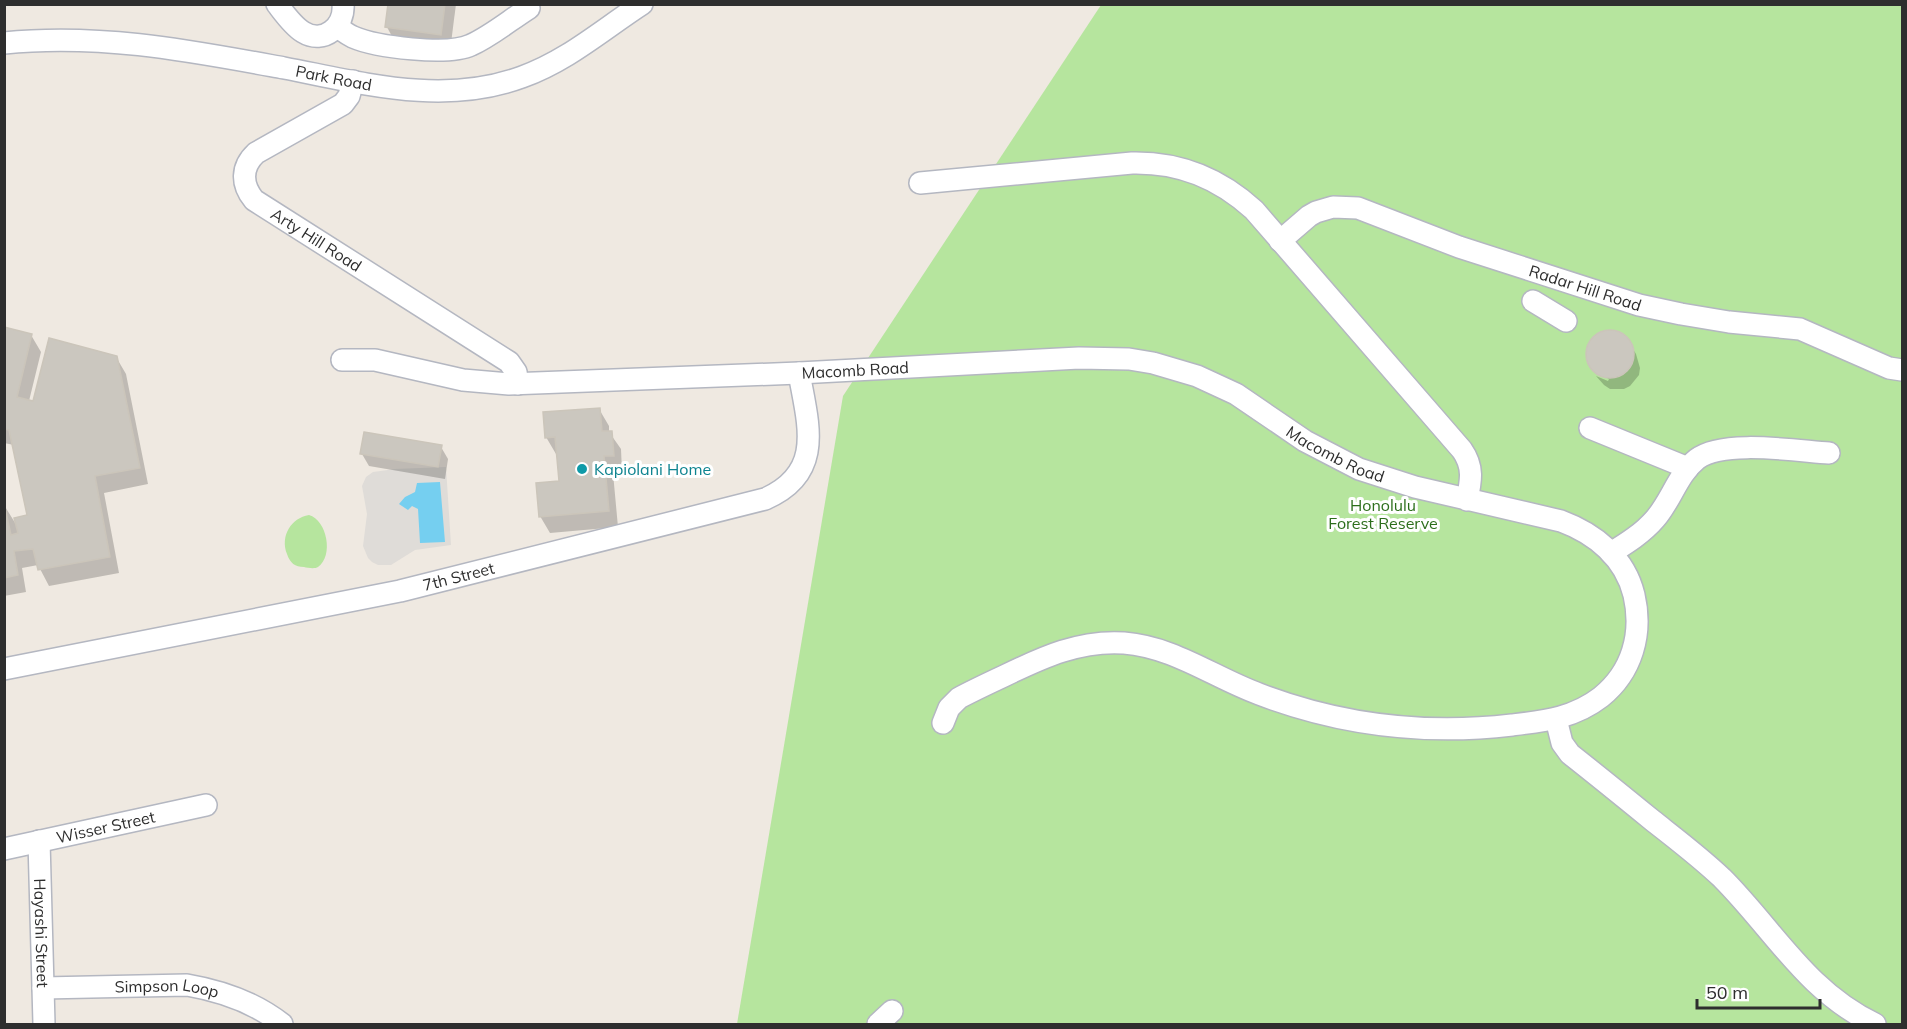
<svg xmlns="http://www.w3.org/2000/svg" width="1907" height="1029" font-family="Mulish,sans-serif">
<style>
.green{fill:#b6e59e}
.plaza{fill:#dfdcd8}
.water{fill:#75cff0}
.shadow{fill:#0003}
.building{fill:#cbc7bf;stroke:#cbc5ba;stroke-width:1.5}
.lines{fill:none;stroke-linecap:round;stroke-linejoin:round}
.minor-casing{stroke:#b4b7c1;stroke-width:24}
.minor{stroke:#fff;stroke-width:21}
.culture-dot{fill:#0f9aa8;stroke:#fff;stroke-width:2}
.labels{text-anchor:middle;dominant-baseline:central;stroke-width:6;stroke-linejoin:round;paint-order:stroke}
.street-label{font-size:16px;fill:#2e2e2e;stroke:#fff}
.culture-label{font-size:16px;fill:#0d838f;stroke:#fff;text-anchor:start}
.park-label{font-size:16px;fill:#2c6e1b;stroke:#fff}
</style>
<rect width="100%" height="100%" fill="#efe9e1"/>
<g class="green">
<path d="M1101,5H1902V1024H737L843,396Z"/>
<path d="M309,515C327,520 334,556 318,567C315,569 308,568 304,567C295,567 290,563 287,554C280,536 291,518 309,515Z"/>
</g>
<path class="plaza" d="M446,467L451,545L415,550L391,565H378L372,562L368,558L363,546L367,514L362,486L366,477L373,472L395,469Z"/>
<path class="water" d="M440,482L445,542L420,543L418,509L412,506L408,510L399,504L405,497L415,492L417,483Z"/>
<g class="shadow">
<path d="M390,4H456L450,51L396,44L387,27Z"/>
<path d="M4,329L31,335L41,352L29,401L34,402L116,357L126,374L148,484L104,493L119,573L49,586L38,565L22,568L26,592L4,596V505L17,526L28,516L14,445L4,443Z"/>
<path d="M1603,332L1617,333L1628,341L1636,354L1640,368L1639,375L1630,386L1624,389H1610L1604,385L1596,376L1608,381L1609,379L1594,371L1591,367L1587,353L1588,347L1597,335Z"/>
<path d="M599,409L609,426V432L621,449L622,472L613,473L618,527L550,533L540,516L560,482L558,454H556L546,437Z"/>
<path d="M441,447L448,459L445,479L369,466L362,454Z"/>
</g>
<g class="building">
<path d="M388,4H445L441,35L385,27Z"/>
<path d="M4,327L32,334L17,397L33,401L49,338L117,356L140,468L95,476L110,557L38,570L33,549L14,551L18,575L4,578V503L11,535L18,533L14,518L27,515L9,430L4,429Z"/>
<circle cx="1610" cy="354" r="24"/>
<path d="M600,408L602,431H612L614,456H604L609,511L539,517L536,483L559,481L555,437L545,438L543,412Z"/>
<path d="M364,432L442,445L438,467L360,454Z"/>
</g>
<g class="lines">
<defs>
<g id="minor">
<path d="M277,4C284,13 293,26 303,32C324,45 345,26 343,4"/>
<path d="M338,26C342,31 347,34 353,37C376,47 448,56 471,45C491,36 510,20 529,8"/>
<path id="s1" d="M4,43C100,33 191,51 284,68C363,83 443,106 522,77C567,61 602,30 642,4"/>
<path id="s2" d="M353,81L349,96L343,104L256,153C241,167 241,184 254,200L509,362L516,372L518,384"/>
<path d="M920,183L1132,163C1180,162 1219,178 1254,210L1462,450C1474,467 1471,481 1467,500"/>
<path id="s3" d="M1280,241L1309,216L1316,212L1333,207L1358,208L1459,247L1639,305L1681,314L1729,322L1800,329L1889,368L1902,370"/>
<path d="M1533,301L1566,321"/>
<path id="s4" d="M342,360H375L463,380L509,384L799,373L1079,358L1129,359L1153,363L1197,376L1236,394L1305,441L1359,469L1415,487L1561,521C1596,534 1625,558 1634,595C1643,634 1632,672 1601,697C1574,718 1545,721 1512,725C1426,735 1340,725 1259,694C1213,677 1174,647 1124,643C1080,640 1043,657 1004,676C989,683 974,690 959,698L949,708L943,723"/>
<path d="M1590,428L1688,468"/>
<path d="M1611,553C1627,543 1643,533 1655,519C1671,501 1678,474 1697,459C1723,439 1797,451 1829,453"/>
<path id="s5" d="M4,669L400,591L765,499C825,473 808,424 799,373"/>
<path d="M1556,719L1562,743L1570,754C1598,776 1625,798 1652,820C1676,839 1700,857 1722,878C1773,929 1807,992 1875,1024"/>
<path id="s6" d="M39,841L44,1024"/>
<path id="s7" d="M4,849L206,805"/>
<path id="s8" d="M43,988L187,985C222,991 254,1002 282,1024"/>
<path d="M878,1024L892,1011"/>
</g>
</defs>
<use href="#minor" class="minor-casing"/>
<use href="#minor" class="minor"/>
</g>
<circle class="culture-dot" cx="582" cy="469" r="6"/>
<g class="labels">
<g class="street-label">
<text stroke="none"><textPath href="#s1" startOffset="333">Park Road</textPath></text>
<text stroke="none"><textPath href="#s2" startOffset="252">Arty Hill Road</textPath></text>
<text stroke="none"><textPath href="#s3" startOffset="330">Radar Hill Road</textPath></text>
<text stroke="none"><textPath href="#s4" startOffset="516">Macomb Road</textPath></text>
<text stroke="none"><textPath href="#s4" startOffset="1020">Macomb Road</textPath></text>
<text stroke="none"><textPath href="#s5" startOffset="464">7th Street</textPath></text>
<text stroke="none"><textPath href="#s7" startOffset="104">Wisser Street</textPath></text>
<text stroke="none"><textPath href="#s6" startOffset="92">Hayashi Street</textPath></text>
<text stroke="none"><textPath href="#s8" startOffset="124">Simpson Loop</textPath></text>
</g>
<g class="culture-label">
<text x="594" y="469">Kapiolani Home</text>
</g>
<g class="park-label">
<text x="1383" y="505">Honolulu<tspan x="1383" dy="18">Forest Reserve</tspan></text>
</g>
</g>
<rect width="1907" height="1029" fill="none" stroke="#2e2e2e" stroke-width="12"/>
<path d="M1697 999v9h123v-9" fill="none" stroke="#2e2e2e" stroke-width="3"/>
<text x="1706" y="999" font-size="18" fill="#2e2e2e" stroke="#ffffff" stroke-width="4.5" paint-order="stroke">50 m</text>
</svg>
